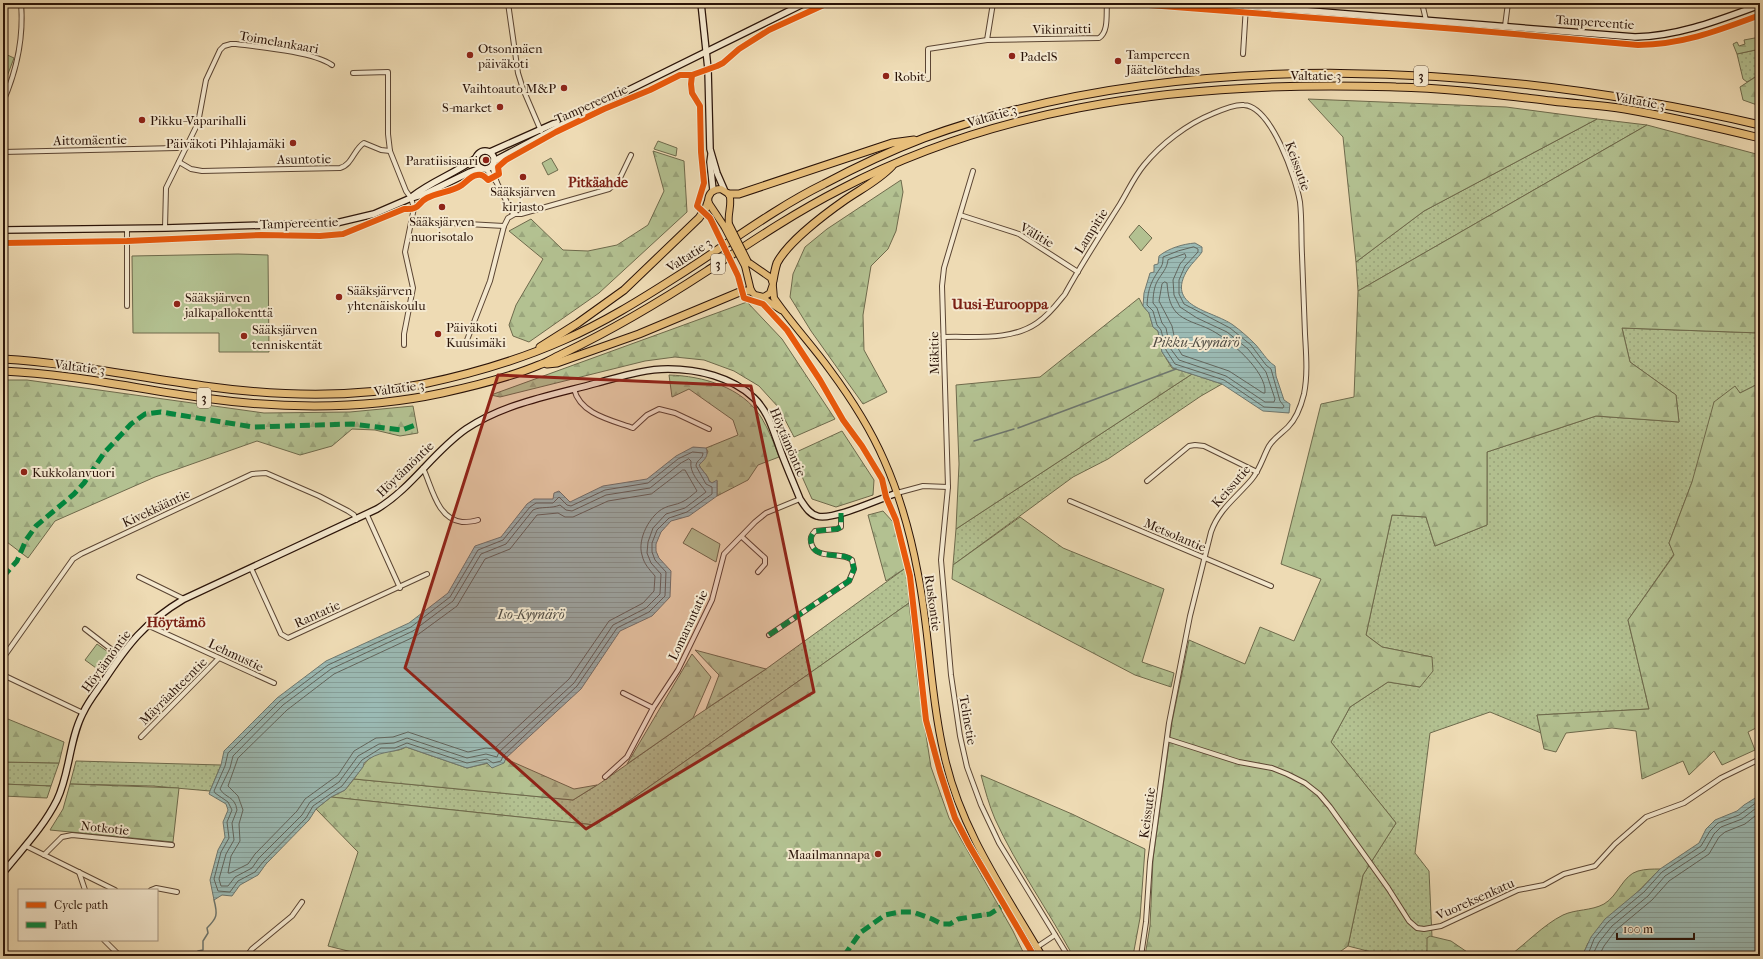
<svg xmlns="http://www.w3.org/2000/svg" width="1763" height="959" font-family="'IM FELL French Canon',serif">
<style>
.grass{fill:url(#grass-dots);stroke:#6e6a4c}
.forest{fill:url(#forest-firs);stroke:#6e6a4c}
.green{fill:#b3c191;stroke:#6e6a4c}
.water{fill:url(#water-rules);stroke:#6e776f}
.lines{fill:none;stroke-linecap:round;stroke-linejoin:round}
.shore{stroke:#62665e;stroke-width:1}
.stream{stroke:#6e776f;stroke-width:1.5}
.street-casing{stroke:#5b4533;stroke-width:6}
.secondary-casing{stroke:#2a1308;stroke-width:8}
.primary-casing{stroke:#2a1308;stroke-width:8}
.highway-casing{stroke:#2a1308;stroke-width:9}
.street{stroke:#f4e8ce;stroke-width:4}
.secondary{stroke:#f4e8ce;stroke-width:5.5}
.primary{stroke:#e7be7a;stroke-width:6}
.highway{stroke:#e7be7a;stroke-width:7}
.primary-bridge-casing{stroke:#2a1308;stroke-width:8;stroke-linecap:butt}
.primary-bridge{stroke:#e7be7a;stroke-width:6}
.quiet{stroke:#00873e;stroke-width:5;stroke-dasharray:10 5;stroke-linecap:butt}
.cycleway-casing{stroke:#f4e8ce;stroke-width:8}
.cycleway{stroke:#e8590c;stroke-width:6}
.marked{fill:#8f2418;fill-opacity:0.2;stroke:#8f2418;stroke-width:3;stroke-linejoin:round}
.poi-dot{fill:#8f2418;stroke:#f4e8ce;stroke-width:1.5}
.labels{text-anchor:middle;dominant-baseline:central;stroke-width:4;stroke-linejoin:round;paint-order:stroke}
.shield{fill:#f4e8ce;stroke:#675343;stroke-width:1}
.shield-label{font-size:12px;font-weight:bold;fill:#2a1308}
.street-label{font-size:13px;fill:#2a1308;stroke:#f4e8ce}
.poi-label{font-size:13px;fill:#2a1308;stroke:#f4e8ce;text-anchor:start}
.neighbourhood-label{font-size:14px;font-weight:bold;fill:#7a1f14;stroke:#f4e8ce}
.water-label{font-size:14px;font-style:italic;fill:#524d44;stroke:#f4e8ce}
.quarter-label{font-size:15px;font-weight:bold;fill:#7a1f14;stroke:#f4e8ce}
</style>
<defs>
<pattern id="grass-dots" width="8" height="8" patternUnits="userSpaceOnUse"><rect width="8" height="8" fill="#b3c191"/><path d="M2 2h.1M6 6h.1" fill="none" stroke="#9aa57c" stroke-width="1.8" stroke-linecap="round"/></pattern>
<pattern id="forest-firs" width="22" height="20" patternUnits="userSpaceOnUse"><rect width="22" height="20" fill="#b3c191"/><path d="M5 1l3.5 6h-7zM16 11l3.5 6h-7z" fill="#9aa57c"/></pattern>
<pattern id="water-rules" width="6" height="5" patternUnits="userSpaceOnUse"><rect width="6" height="5" fill="#9bbab4"/><path d="M0 2.5h6" fill="none" stroke="#869f99"/></pattern>
</defs>
<rect width="100%" height="100%" fill="#eedbb4"/>
<filter id="stains"><feTurbulence type="fractalNoise" baseFrequency=".005" numOctaves="4"/><feColorMatrix values="0 0 0 0 .2 0 0 0 0 .09 0 0 0 0 .02 0 0 0 .5 -.17"/></filter>
<radialGradient id="worn" r=".72"><stop offset=".6" stop-color="#630" stop-opacity="0"/><stop offset="1" stop-color="#630" stop-opacity=".3"/></radialGradient>
<g class="grass">
<path d="M1760,49V74L1747,82L1743,79L1737,54Z"/>
<path d="M1597,119L1647,125L1358,291L1356,262L1424,211Z"/>
<path d="M1622,328L1760,333V383L1740,393L1735,387L1692,482L1669,543L1674,554L1628,620L1649,709L1537,715L1541,733L1490,712L1430,733L1415,853L1429,871L1432,937L1425,956H1387L1348,946L1363,875L1396,823L1331,742L1350,707L1388,682L1420,687L1432,657L1382,647L1366,635L1392,515L1426,517L1435,546L1487,525V452L1596,416L1679,422L1676,395L1630,362Z"/>
<path d="M1192,374L1222,384L1201,396L1108,459L1073,477L953,565L956,529Z"/>
<path d="M907,567L909,603L595,825L331,797L345,790L354,779L573,800L599,784L693,718L766,669Z"/>
<path d="M76,761L221,765L210,791L153,786L70,784Z"/>
<path d="M3,762L59,763L51,786L3,784Z"/>
</g>
<g class="forest">
<path d="M1760,37V49L1737,54L1733,44L1737,42L1739,46L1745,44L1744,40Z"/>
<path d="M3,53L14,58L3,87Z"/>
<path d="M1760,74V106L1743,100L1740,87Z"/>
<path d="M1308,99L1506,107L1597,119L1424,211L1356,262L1343,137Z"/>
<path d="M1647,125L1760,155V333L1622,328L1630,362L1676,395L1679,422L1596,416L1487,452V525L1435,546L1426,517L1392,515L1366,635L1382,647L1432,657L1433,671L1420,687L1388,682L1350,707L1331,742L1396,823L1363,875L1348,946L1334,956H1145L1150,926L1153,859L1172,722L1189,640L1245,664L1260,627L1294,641L1321,579L1281,564L1321,404L1354,397L1358,291Z"/>
<path d="M653,151L684,161L687,212L599,293L529,342L513,336L509,325L516,305L543,259L509,231L531,219L563,250L588,251L617,245L648,225L664,191Z"/>
<path d="M901,180L903,192L896,231L888,249L871,266L863,315L864,350L887,392L863,404L811,331L790,297L793,274L805,247L827,229Z"/>
<path d="M1139,298L1143,306L1149,313L1153,327L1158,331L1162,352L1172,368L1192,374L956,529L959,464L956,385L1040,377Z"/>
<path d="M747,302L782,339L835,419L794,437L779,408L759,386L734,371L704,360L675,357L645,361L500,397L491,395Z"/>
<path d="M669,375C703,376 742,387 761,417C769,430 774,443 779,457L758,465L748,480L717,496V481L712,483L709,481C708,475 702,471 699,465L708,452L706,448L738,435L733,420L689,389L672,397Z"/>
<path d="M3,380H27L264,413L350,412L413,406L418,433L400,436L375,430L352,429L332,446L300,455L257,441L155,477L55,521L28,558L3,539Z"/>
<path d="M1760,383V726L1748,732L1755,750L1722,765L1714,751L1689,775L1683,761L1642,779L1636,731L1612,728L1566,733L1556,752L1544,749L1537,715L1649,709L1628,620L1674,555L1669,543L1692,482L1714,402L1735,386L1740,393Z"/>
<path d="M842,431L874,480L873,495L836,507L812,499L792,454Z"/>
<path d="M883,511L893,522L907,567L886,581L868,515Z"/>
<path d="M1020,517L1063,548L1164,589L1142,662L1174,673L1171,687L1135,675L952,579L953,565Z"/>
<path d="M909,603L918,684L931,767L949,818L1013,931L1025,956H368L328,946L358,852L316,809L331,797L595,825Z"/>
<path d="M695,650L766,669L706,709L719,675Z"/>
<path d="M692,654L711,677L693,718L627,764Z"/>
<path d="M3,717L64,742L59,763L3,762Z"/>
<path d="M406,747L467,768L506,759L574,789L597,785L573,800L354,779C362,768 369,753 384,752C394,750 397,752 406,747Z"/>
<path d="M981,775L1072,814L1145,849L1140,918L1133,956H1073C1048,910 1017,867 995,819C989,805 985,790 981,775Z"/>
<path d="M3,784L51,786L47,798L3,796Z"/>
<path d="M70,784L179,788L173,842L50,830L63,809Z"/>
<path d="M1660,869L1588,943L1585,950L1579,956H1509C1527,943 1543,925 1563,915C1576,909 1591,911 1604,904C1618,896 1623,875 1638,871C1645,869 1653,869 1660,869Z"/>
<path d="M1430,936L1451,941L1473,956H1427V938Z"/>
</g>
<g class="green">
<path d="M658,141L677,148L676,156L654,149Z"/>
<path d="M551,158L558,170L548,175L542,163Z"/>
<path d="M1139,225L1152,238L1141,251L1129,237Z"/>
<path d="M238,254L268,255L269,352H219V333H133L132,256Z"/>
<path d="M692,528L720,544L716,562L683,543Z"/>
<path d="M97,644L115,657L103,673L85,660Z"/>
</g>
<g class="water">
<path d="M1195,243L1202,247V252C1198,258 1192,263 1188,269C1164,307 1212,310 1233,325C1240,330 1248,337 1254,343C1262,351 1266,360 1275,366L1276,376L1284,400L1290,404L1289,413L1263,411L1222,384L1173,368L1162,352L1158,331L1153,327L1149,313L1143,306L1144,293L1150,273L1154,272V265L1158,264L1159,256C1169,248 1183,244 1195,243Z"/>
<path d="M693,447L706,448C709,456 705,459 699,465C702,471 708,475 709,481L712,483L717,480V496L689,516L671,521L661,532L656,544V551L659,558L671,571L670,597L652,616L620,631L581,689L506,758L504,763L492,768L487,763L467,768L406,747C391,754 378,750 364,763L363,767L345,790L331,797L316,809L309,820L266,864L258,875L240,885L232,896L222,895L214,900L210,880L218,850L225,837L223,822L228,810L226,804L209,794L210,791L221,765L224,751L277,698L326,661L409,623L448,593L475,546L501,537L527,504L534,499H553L554,493L559,491L570,502L603,486L647,479L676,456Z"/>
<path d="M1760,795V956H1579L1585,950L1591,937L1605,919L1641,889L1660,869L1699,843L1706,829L1715,820L1737,811L1744,805Z"/>
</g>
<g class="lines">
<g class="shore">
<path d="M1194,247L1198,249V252L1185,266L1179,280V294L1184,304L1230,328L1251,345L1266,365L1271,369L1280,401L1284,406L1283,408L1264,407L1224,380L1175,364L1166,350L1161,330L1157,325L1153,311L1147,305C1148,287 1152,280 1161,267C1163,264 1163,260 1163,257L1178,251Z"/>
<path d="M1185,254L1186,257L1180,264L1173,280L1174,295L1180,307L1197,318L1227,332L1248,349L1266,372L1275,399L1274,402H1265L1226,376L1179,360L1170,348L1166,328L1162,323L1157,308L1153,303C1153,296 1154,286 1158,280C1162,273 1167,269 1168,260Z"/>
<path d="M1165,282L1167,283C1168,294 1169,304 1176,312C1184,321 1199,324 1209,329C1228,338 1267,371 1265,393H1263L1229,371L1182,355L1176,345L1172,326L1159,301L1162,284Z"/>
<path d="M693,452L703,453C703,459 696,460 696,466L706,484L712,487V494L687,512L669,518L657,530L652,543V552L655,560L666,572L665,596L649,612L617,628L577,686L503,756L501,761L493,763L487,759L467,763L407,743L395,748H381L362,760L342,786L313,806L306,818L263,862L255,872L238,881L230,892L218,891L214,879L221,852L229,838L227,822L232,810L228,802L215,793L214,791L225,766L228,753L280,701L328,665L411,627L450,597L478,550L503,540L530,507L536,503H553L559,497L567,505L571,506L605,490L648,483L678,459Z"/>
<path d="M689,459L691,461C689,473 700,483 706,492L685,508L666,514L653,528L648,542L647,553L651,563L661,574L660,594L646,608L613,625L574,683L499,752L497,757L486,754L467,758L407,738L394,743L379,744L358,756L339,782L310,802L302,815L259,858L252,868L235,877L228,886H221L219,879L226,854L234,840L232,823L237,810C235,796 225,798 220,789L230,768L233,756L283,705L331,669L413,631L453,601L481,554L506,544L533,510C541,506 551,509 560,505L566,510L572,511L606,495L650,488L681,463Z"/>
<path d="M683,470H685L697,491C692,495 687,500 682,502C676,505 670,505 664,508C650,515 637,539 642,555C644,564 649,569 655,576L654,591L643,603L609,621L569,679L494,749L486,748L468,752L408,732L393,737L376,738L354,751L338,775L305,799L297,811L255,854L248,864L230,873H228L231,856L240,841L239,824L243,810L238,796L228,786L238,758L287,710L334,674L416,636L457,606L485,559L510,549L537,515L558,513L565,517H573L608,501L651,494Z"/>
<path d="M1584,956L1589,952L1594,939L1608,922L1644,892L1662,872L1701,846L1710,831L1718,823L1739,815L1760,800"/>
<path d="M1592,956L1599,942L1612,926L1648,896L1665,876L1705,850L1714,834L1721,827L1742,819L1760,805"/>
<path d="M1599,956L1604,946L1616,930L1652,900L1669,881L1709,854L1719,837L1725,832L1745,824L1760,812"/>
</g>
<g class="stream">
<path d="M1018,428L1176,369"/>
<path d="M974,441L1014,429"/>
<path d="M170,956L187,953L195,955L198,951L203,950V941L208,933L207,928C217,918 218,915 214,900"/>
</g>
<defs>
<g id="street">
<path d="M508,3L518,73L523,89L541,131"/>
<path d="M1422,3L1426,20"/>
<path d="M1505,26L1508,3"/>
<path d="M987,40L993,3"/>
<path d="M1243,54L1246,6"/>
<path d="M353,73L388,72V134L390,151L406,191L411,198L414,208L405,252L413,288L404,334V345"/>
<path d="M928,79V49L987,40L1099,38C1109,32 1106,13 1107,3"/>
<path d="M3,102C17,70 24,38 21,3"/>
<path d="M3,152L177,148"/>
<path d="M179,162L191,169L202,171L340,168C352,165 354,149 364,143L381,150L390,151"/>
<path d="M492,166L497,183L512,212L515,214H521L609,189L619,180L631,155"/>
<path d="M486,169L497,183"/>
<path d="M960,215L1019,234L1078,272"/>
<path d="M412,221L504,226"/>
<path d="M127,228V306"/>
<path d="M165,228L166,188L198,123L206,80L220,50L224,46L231,44H236C260,47 314,52 332,65"/>
<path d="M944,337C975,336 1011,341 1037,323C1049,315 1057,304 1065,294C1082,263 1101,234 1120,204C1128,191 1134,177 1144,165C1161,144 1187,124 1212,114C1221,110 1234,104 1244,105C1272,107 1296,179 1300,202C1302,220 1301,237 1302,255C1303,281 1304,307 1305,334C1306,353 1308,374 1304,394C1301,406 1297,418 1288,427C1282,433 1274,438 1269,446C1263,457 1260,469 1252,479C1237,497 1219,509 1211,532L1190,616L1169,723L1150,862L1146,922L1141,956"/>
<path d="M467,340L490,281L504,226L508,218L515,214"/>
<path d="M574,389C580,414 611,420 633,428L647,415L659,409L675,413L709,429"/>
<path d="M423,468C432,487 437,519 462,522C468,522 472,522 478,520"/>
<path d="M1147,481L1189,446L1195,445L1204,446L1257,472"/>
<path d="M948,487L941,560L951,675L960,736L967,767L981,805L999,843L1068,956"/>
<path d="M897,493L923,486L948,487L942,286L944,268L973,171"/>
<path d="M1070,501L1271,586"/>
<path d="M367,515L400,588"/>
<path d="M742,537L765,558V564L758,572"/>
<path d="M251,568L281,634L288,638L427,574"/>
<path d="M139,577L184,599"/>
<path d="M147,625L274,683"/>
<path d="M85,629L120,656"/>
<path d="M769,635L849,581L854,569L852,560C842,551 814,561 811,542C810,538 812,534 815,531L837,529L841,527V513"/>
<path d="M3,658L73,559L81,554L252,474L266,473L319,496L348,511L354,515L356,520"/>
<path d="M3,675L83,713"/>
<path d="M623,693L653,708"/>
<path d="M141,737L219,658"/>
<path d="M1167,739L1239,762L1272,768L1287,774L1305,783L1319,794L1330,807L1388,888L1409,921L1417,928L1424,929L1441,926L1518,890L1544,885L1564,874L1595,866L1615,844L1646,817L1684,803L1721,778L1760,759"/>
<path d="M605,777L627,757L653,708L678,670L712,600L724,554L755,522L766,513L800,499"/>
<path d="M26,846L115,890"/>
<path d="M44,855L62,837L72,835L172,845"/>
<path d="M79,872L85,890"/>
<path d="M151,890L156,888L177,892"/>
<path d="M104,940L120,956"/>
<path d="M1037,947L1055,935"/>
<path d="M247,956L252,949L292,916L302,902"/>
</g>
<g id="secondary">
<path d="M701,3L708,69L710,149L717,173L724,189"/>
<path d="M1209,3L1635,37C1679,36 1719,20 1760,5"/>
<circle cx="485" cy="160" r="9"/>
<path d="M490,152L553,124L565,121"/>
<path d="M711,155L710,162L713,190"/>
<path d="M494,161L555,129L568,120L805,3"/>
<path d="M413,196C432,181 456,173 476,158"/>
<path d="M3,230L165,228L336,223L374,214L411,198L425,194L470,172L481,168"/>
<path d="M3,873C22,849 43,828 57,800C70,773 69,740 83,713C88,702 96,692 103,682C128,644 144,623 184,599L377,509C412,488 433,452 466,429C505,403 553,395 597,383C620,377 644,369 668,369C698,369 732,377 754,398C769,412 774,433 781,452C787,468 794,484 800,499C805,506 809,514 817,516C832,521 879,499 897,493"/>
</g>
<g id="primary">
<path d="M724,226L708,202C708,193 713,189 721,189L729,194C733,203 727,214 729,224"/>
<path d="M745,266L751,291L755,295L764,297L770,293L773,284L771,278L748,262"/>
<path d="M773,287L774,298C791,323 812,345 830,370C850,397 870,428 884,460C900,496 911,536 918,574C930,634 930,695 944,754C960,829 1004,891 1042,956"/>
<path d="M761,297L781,310"/>
</g>
<g id="highway">
<path d="M729,194H739L892,143L914,140"/>
<path d="M773,281C774,275 775,269 777,263C788,242 825,214 845,200C861,189 879,180 892,166"/>
<path d="M540,347L578,323L624,290L699,218L706,208L708,202"/>
<path d="M3,359C71,363 136,377 204,386C276,396 351,399 423,384C471,374 519,360 564,340C603,323 640,300 676,277C724,247 773,209 824,184C856,167 890,151 924,138C1183,44 1496,64 1760,125"/>
<path d="M547,364L557,363L639,334L742,291H751"/>
<path d="M3,371C71,374 137,389 204,398C283,409 363,410 442,393C474,386 508,378 539,365C548,362 555,357 564,353C614,329 661,301 707,271C751,242 794,213 841,189C992,110 1162,86 1331,86C1353,86 1374,86 1396,87C1448,88 1500,95 1552,101C1576,104 1601,105 1625,109C1670,117 1715,127 1760,138"/>
</g>
</defs>
<use href="#street" class="street-casing"/>
<use href="#secondary" class="secondary-casing"/>
<use href="#primary" class="primary-casing"/>
<use href="#highway" class="highway-casing"/>
<use href="#street" class="street"/>
<use href="#secondary" class="secondary"/>
<use href="#primary" class="primary"/>
<use href="#highway" class="highway"/>
<defs>
<g id="primary-bridge">
<path d="M729,224L748,262"/>
<path d="M724,226L745,266"/>
</g>
</defs>
<use href="#primary-bridge" class="primary-bridge-casing"/>
<use href="#primary-bridge" class="primary-bridge"/>
<g class="quiet">
<path d="M3,577L17,561L26,540L36,526L74,494L84,483L104,453L131,424L145,414L161,412L253,427L352,424L402,430L418,424"/>
<path d="M769,635L849,581L854,569L852,560C842,551 814,561 811,542C810,538 812,534 815,531L837,529L841,527V513"/>
<path d="M844,956L860,933L885,915L900,912H913L932,919L942,924H950L958,919L990,914L1004,905"/>
</g>
<defs>
<g id="cycleway">
<path d="M1123,3L1457,29L1638,45C1684,44 1717,31 1760,15"/>
<path d="M692,75L691,84L692,93L700,106L701,152L704,183L697,206L710,218L738,276L744,298L763,304L787,330L820,380L843,420L862,446L882,479L886,497L896,520L910,576L926,720L940,772L955,818L969,845L1034,956"/>
<path d="M3,243L127,241L261,235L320,236L343,234L404,209C421,210 417,203 427,198C438,192 452,192 462,185C467,181 471,176 477,175C482,174 484,176 488,180L499,174L498,167L506,160L556,132L604,109L650,90L680,75H692L717,66L723,63L739,49L769,30L828,3"/>
</g>
</defs>
<use href="#cycleway" class="cycleway-casing"/>
<use href="#cycleway" class="cycleway"/>
</g>
<path class="marked" d="M498,375L751,386L814,692L586,829L405,668Z"/>
<g class="poi-dot">
<circle cx="470" cy="55" r="4"/>
<circle cx="1012" cy="56" r="4"/>
<circle cx="1118" cy="61" r="4"/>
<circle cx="886" cy="76" r="4"/>
<circle cx="564" cy="88" r="4"/>
<circle cx="500" cy="107" r="4"/>
<circle cx="142" cy="120" r="4"/>
<circle cx="293" cy="143" r="4"/>
<circle cx="486" cy="160" r="4"/>
<circle cx="523" cy="177" r="4"/>
<circle cx="442" cy="207" r="4"/>
<circle cx="339" cy="297" r="4"/>
<circle cx="177" cy="304" r="4"/>
<circle cx="438" cy="334" r="4"/>
<circle cx="244" cy="336" r="4"/>
<circle cx="24" cy="472" r="4"/>
<circle cx="878" cy="854" r="4"/>
</g>
<g class="labels">
<g class="shield">
<rect x="1414" y="66" width="14" height="20" rx="3"/>
<rect x="711" y="254" width="14" height="20" rx="3"/>
<rect x="197" y="388" width="14" height="20" rx="3"/>
</g>
<g class="shield-label">
<text x="1421" y="76">3</text>
<text x="718" y="264">3</text>
<text x="204" y="398">3</text>
</g>
<g class="street-label">
<text transform="translate(1595 22) rotate(4)">Tampereentie</text>
<text transform="translate(1062 29) rotate(-1)">Vikinraitti</text>
<text transform="translate(279 42) rotate(10)">Toimelankaari</text>
<text x="1316" y="75">Valtatie 3</text>
<text transform="translate(1640 101) rotate(10)">Valtatie 3</text>
<text transform="translate(591 104) rotate(-24)">Tampereentie</text>
<text transform="translate(992 116) rotate(-16)">Valtatie 3</text>
<text transform="translate(90 140) rotate(-1)">Aittomäentie</text>
<text transform="translate(304 159) rotate(-1)">Asuntotie</text>
<text transform="translate(1298 166) rotate(70)">Keissutie</text>
<text transform="translate(299 223) rotate(-2)">Tampereentie</text>
<text transform="translate(1091 231) rotate(-58)">Lampitie</text>
<text transform="translate(1037 235) rotate(30)">Välitie</text>
<text transform="translate(689 255) rotate(-33)">Valtatie 3</text>
<text transform="translate(934 353) rotate(-91)">Mäkitie</text>
<text transform="translate(80 367) rotate(7)">Valtatie 3</text>
<text transform="translate(399 388) rotate(-8)">Valtatie 3</text>
<text transform="translate(788 442) rotate(67)">Höytämöntie</text>
<text transform="translate(405 469) rotate(-44)">Höytämöntie</text>
<text transform="translate(1231 486) rotate(-49)">Keissutie</text>
<text transform="translate(156 508) rotate(-25)">Kivekkääntie</text>
<text transform="translate(1175 535) rotate(23)">Metsolantie</text>
<text transform="translate(933 603) rotate(82)">Ruskontie</text>
<text transform="translate(317 614) rotate(-24)">Rantatie</text>
<text transform="translate(688 625) rotate(-65)">Lomarantatie</text>
<text transform="translate(236 655) rotate(25)">Lehmustie</text>
<text transform="translate(106 661) rotate(-54)">Höytämöntie</text>
<text transform="translate(173 691) rotate(-45)">Mäyräahteentie</text>
<text transform="translate(968 720) rotate(80)">Telinetie</text>
<text transform="translate(1147 813) rotate(-82)">Keissutie</text>
<text transform="translate(105 828) rotate(6)">Notkotie</text>
<text transform="translate(1475 899) rotate(-24)">Vuoreksenkatu</text>
</g>
<g class="poi-label">
<text x="478" y="48">Otsonmäen<tspan x="478" dy="15">päiväkoti</tspan></text>
<text x="1126" y="54">Tampereen<tspan x="1126" dy="15">Jäätelötehdas</tspan></text>
<text x="1020" y="56">PadelS</text>
<text x="894" y="76">Robit</text>
<text x="556" y="88" text-anchor="end">Vaihtoauto M&amp;P</text>
<text x="492" y="107" text-anchor="end">S-market</text>
<text x="150" y="120">Pikku-Vaparihalli</text>
<text x="285" y="143" text-anchor="end">Päiväkoti Pihlajamäki</text>
<text x="478" y="160" text-anchor="end">Paratiisisaari</text>
<text x="523" y="191" text-anchor="middle">Sääksjärven<tspan x="523" dy="15">kirjasto</tspan></text>
<text x="442" y="221" text-anchor="middle">Sääksjärven<tspan x="442" dy="15">nuorisotalo</tspan></text>
<text x="347" y="290">Sääksjärven<tspan x="347" dy="15">yhtenäiskoulu</tspan></text>
<text x="185" y="297">Sääksjärven<tspan x="185" dy="15">jalkapallokenttä</tspan></text>
<text x="446" y="327">Päiväkoti<tspan x="446" dy="15">Kuusimäki</tspan></text>
<text x="252" y="329">Sääksjärven<tspan x="252" dy="15">tenniskentät</tspan></text>
<text x="32" y="472">Kukkolanvuori</text>
<text x="870" y="854" text-anchor="end">Maailmannapa</text>
</g>
<g class="neighbourhood-label">
<text x="598" y="182">Pitkäahde</text>
</g>
<g class="water-label">
<text x="1196" y="342">Pikku-Kyynärö</text>
<text x="531" y="614">Iso-Kyynärö</text>
</g>
<g class="quarter-label">
<text x="1000" y="304">Uusi-Eurooppa</text>
<text x="176" y="622">Höytämö</text>
</g>
</g>
<rect width="1763" height="959" fill="none" stroke="#eedbb4" stroke-width="16"/>
<rect x="4" y="4" width="1755" height="951" fill="none" stroke="#2a1308" stroke-width="2"/>
<rect x="8" y="8" width="1747" height="943" fill="none" stroke="#2a1308"/>
<rect x="18" y="889" width="140" height="52" fill="#f4e8ce" stroke="#a3937f"/>
<rect x="26" y="902" width="20" height="6" fill="#e8590c" stroke="#a3937f"/>
<text x="54" y="909" font-size="12" fill="#2a1308">Cycle path</text>
<rect x="26" y="922" width="20" height="6" fill="#00873e" stroke="#a3937f"/>
<text x="54" y="929" font-size="12" fill="#2a1308">Path</text>
<path d="M1617 933v6h77v-6" fill="none" stroke="#2a1308" stroke-width="2"/>
<text x="1623" y="933" font-size="12" fill="#2a1308" stroke="#f4e8ce" stroke-width="3" paint-order="stroke">100 m</text>
<rect width="100%" height="100%" filter="url(#stains)"/>
<rect width="100%" height="100%" fill="url(#worn)"/>
</svg>
